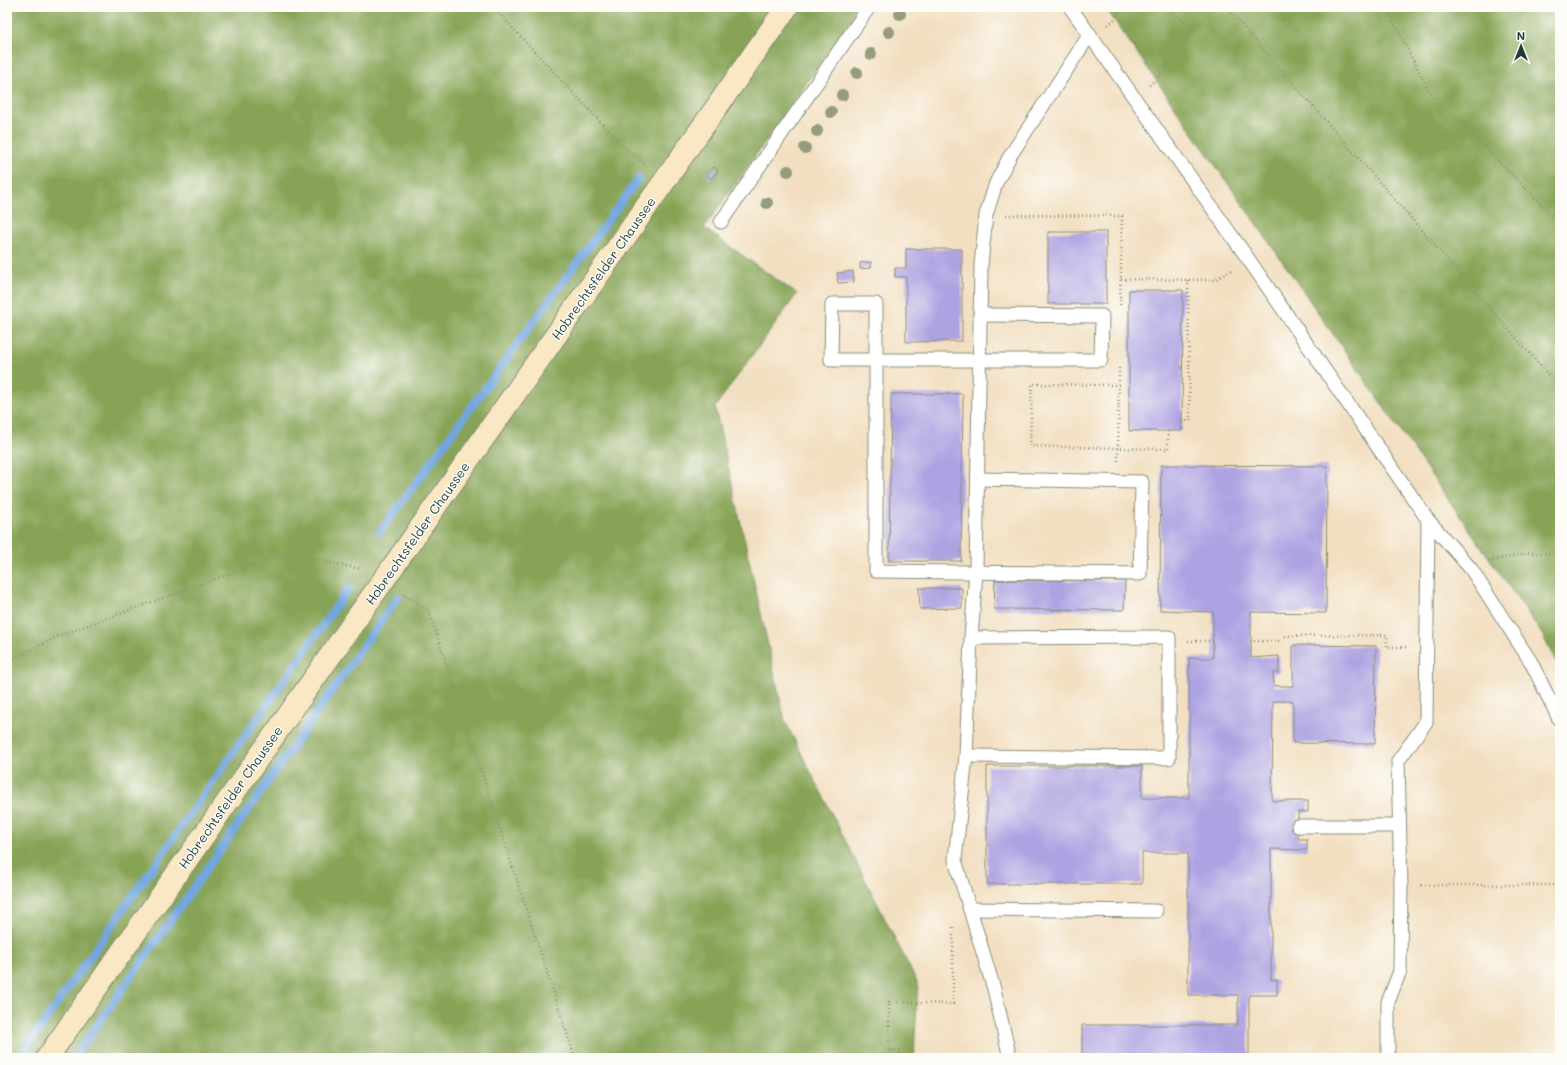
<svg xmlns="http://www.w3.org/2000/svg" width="1567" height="1065" font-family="Mali,sans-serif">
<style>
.forest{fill:#87a456;stroke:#537045}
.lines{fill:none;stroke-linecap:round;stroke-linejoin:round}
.stream{stroke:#72a6de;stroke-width:8}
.building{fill:#ada2e2}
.service-casing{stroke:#888e7a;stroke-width:15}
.secondary-casing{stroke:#888e7a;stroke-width:24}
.path{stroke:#888e7a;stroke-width:2.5;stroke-dasharray:1 3;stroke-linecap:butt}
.service{stroke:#fff;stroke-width:13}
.secondary{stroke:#fae7c3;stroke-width:22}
.tree{fill:#959b7b}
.labels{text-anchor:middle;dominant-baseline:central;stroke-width:3;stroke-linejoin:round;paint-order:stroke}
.street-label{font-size:13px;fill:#1f3d34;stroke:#fdfcf7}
</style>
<rect width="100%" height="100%" fill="#fdfcf7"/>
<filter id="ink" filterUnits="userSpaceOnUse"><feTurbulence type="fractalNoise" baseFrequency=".025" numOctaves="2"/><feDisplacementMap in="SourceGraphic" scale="8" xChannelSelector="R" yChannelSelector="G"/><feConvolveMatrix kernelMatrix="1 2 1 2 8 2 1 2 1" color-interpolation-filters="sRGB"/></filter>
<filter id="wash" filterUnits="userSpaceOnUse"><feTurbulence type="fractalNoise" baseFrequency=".012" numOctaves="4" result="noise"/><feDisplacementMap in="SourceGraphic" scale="16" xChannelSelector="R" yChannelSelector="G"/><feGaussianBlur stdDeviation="0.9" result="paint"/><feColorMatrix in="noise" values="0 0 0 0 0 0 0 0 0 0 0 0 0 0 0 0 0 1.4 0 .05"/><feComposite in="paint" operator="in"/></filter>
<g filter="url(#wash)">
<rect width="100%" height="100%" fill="#f2dfc1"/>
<g class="forest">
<path d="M7,7H861L704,228L797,294L715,407L785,721L918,984L914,1058H7Z"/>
<path d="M1105,7H1560V670L1542,634Z"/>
</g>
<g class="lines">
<g class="stream">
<path d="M380,532L639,178"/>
<path d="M19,1058L349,588"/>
<path d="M74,1058L398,597"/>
</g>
</g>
<g id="blocks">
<g class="building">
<path d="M714,167L718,170L711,179L707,175Z"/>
<rect x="1048" y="232" width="58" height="72"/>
<path d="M906,249H962V341L906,342V277H895V268H906Z"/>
<path d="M871,262V268L860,269V263Z"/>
<path d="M853,271L854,282L838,283L837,273Z"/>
<path d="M1129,290H1183L1182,431H1129Z"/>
<path d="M891,394H963L961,561H889Z"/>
<path d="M1161,465L1327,466L1326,613L1251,612V658L1279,656V673H1273L1274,686H1293V645L1376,646L1375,744L1293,743V701H1273L1272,801H1308V812H1298V839H1307V850L1271,849V980H1277V995H1249V1058H1082V1025H1238V995H1188V853H1142V884H987V766H1142V798H1189V658H1213V612L1160,610Z"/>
<path d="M995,580L1125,581L1124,610L994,609Z"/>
<path d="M919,588H962V608L920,609Z"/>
</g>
</g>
</g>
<g filter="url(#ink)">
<use href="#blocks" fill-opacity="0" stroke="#888e7a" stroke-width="1"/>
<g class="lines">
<defs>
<g id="service">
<path d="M1070,7L1249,260L1428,520L1471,569L1531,662L1560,721"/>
<path d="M721,222L869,7"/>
<path d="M978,479L1142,482L1140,574L876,571V304H832L831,360C921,360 1011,360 1101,360L1102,316L980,315"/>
<path d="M966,756L1169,758V637L971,638"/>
<path d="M1298,826H1399"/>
<path d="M970,909L1156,911"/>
<path d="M1010,1058L994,989L955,860L966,756L971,638L976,572L981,265L986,215L996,183L1010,156L1090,34"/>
<path d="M1388,1058V1002L1400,971L1401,885L1398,761L1426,722L1428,520"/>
</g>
<path id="secondary" d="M47,1058L787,7"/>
</defs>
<use href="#service" class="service-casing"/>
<use href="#secondary" class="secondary-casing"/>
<g class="path">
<path d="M493,7L624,147L646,165"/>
<path d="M1226,7L1560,388"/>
<path d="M1386,7L1429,91L1560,223"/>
<path d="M1108,25L1114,20L1122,7"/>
<path d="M1149,85L1156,80L1193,27L1165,7"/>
<path d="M1006,215L1122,216L1120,307"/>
<path d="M1121,279L1214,280L1232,270"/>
<path d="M1119,385L1032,384L1030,446L1168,449V431"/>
<path d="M1182,421H1190L1188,280"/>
<path d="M1118,461L1119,368"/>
<path d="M1489,561L1530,553L1560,554"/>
<path d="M403,594L429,611L575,1058"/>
<path d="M1188,641H1213"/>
<path d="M1250,641H1283V636L1387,635V647H1407"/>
<path d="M7,662L58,636L273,558L303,557L361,569"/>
<path d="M1421,885H1560"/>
<path d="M900,1058V1050L889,1051V1002L953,1004V927"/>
</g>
<use href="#service" class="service"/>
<use href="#secondary" class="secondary"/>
</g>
<g class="tree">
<circle cx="900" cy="14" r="6"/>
<circle cx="889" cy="32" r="6"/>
<circle cx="871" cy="54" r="6"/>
<circle cx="857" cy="73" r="6"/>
<circle cx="842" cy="95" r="6"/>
<circle cx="831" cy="112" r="6"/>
<circle cx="817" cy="131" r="6"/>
<circle cx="805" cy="148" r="6"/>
<circle cx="788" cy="171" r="6"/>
<circle cx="767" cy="203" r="6"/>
</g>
</g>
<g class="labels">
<g class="street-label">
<text transform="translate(603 268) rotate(-55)">Hobrechtsfelder Chaussee</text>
<text transform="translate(417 533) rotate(-55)">Hobrechtsfelder Chaussee</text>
<text transform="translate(230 797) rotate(-55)">Hobrechtsfelder Chaussee</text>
</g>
</g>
<rect width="1567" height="1065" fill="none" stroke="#fdfcf7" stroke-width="24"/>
<g transform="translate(1521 46)" stroke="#fdfcf7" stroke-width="3" paint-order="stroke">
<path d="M0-3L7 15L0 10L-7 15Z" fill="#1f3d34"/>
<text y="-6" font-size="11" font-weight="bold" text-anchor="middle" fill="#1f3d34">N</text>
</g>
</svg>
